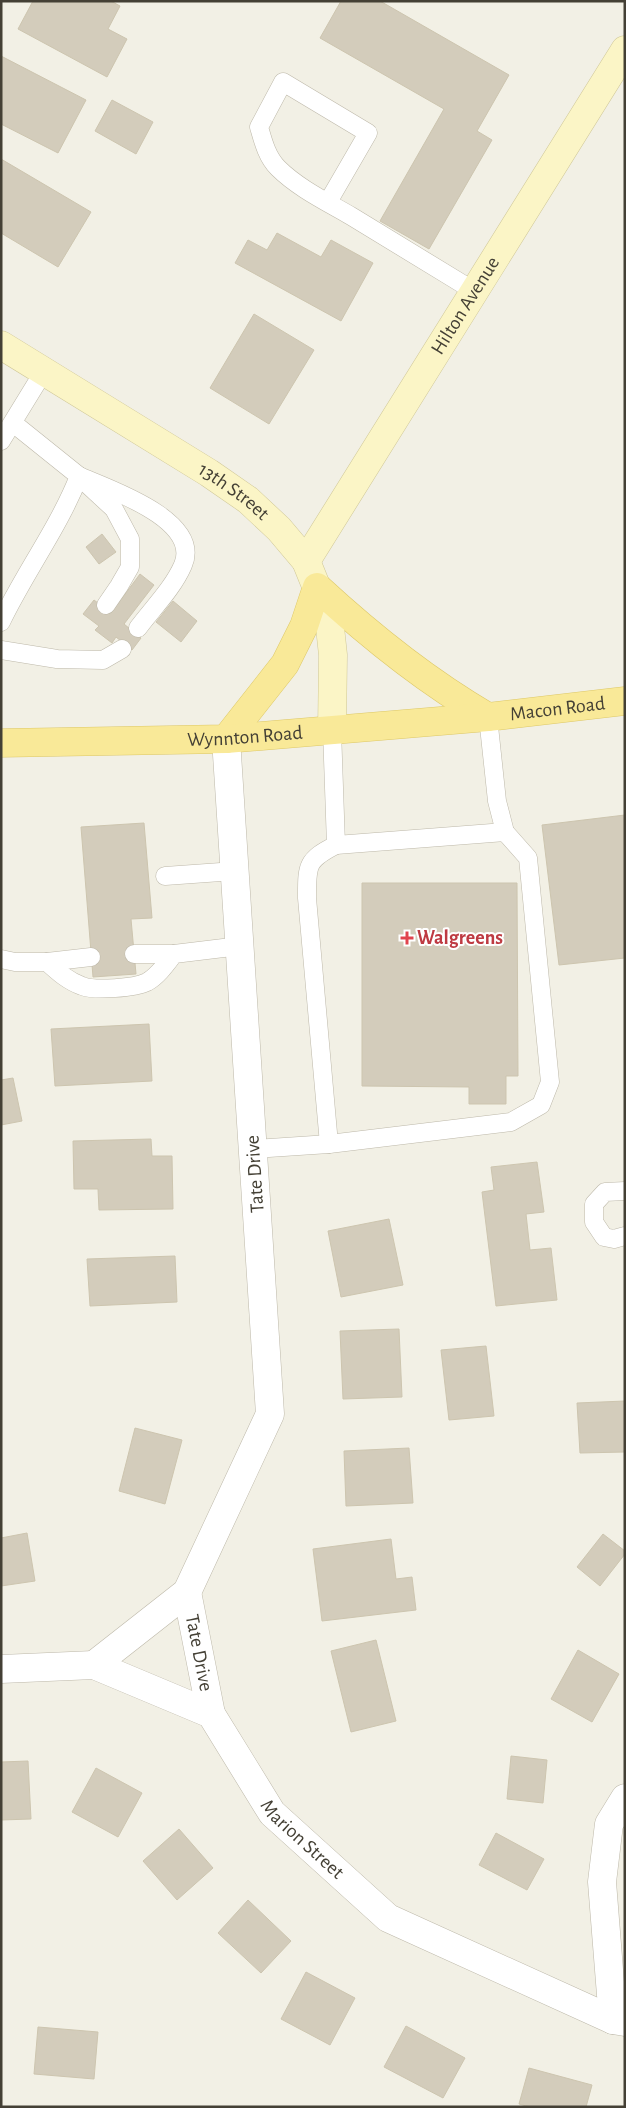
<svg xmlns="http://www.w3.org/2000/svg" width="626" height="2108" font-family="'Alegreya Sans',sans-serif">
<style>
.building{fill:#d3ccbb;stroke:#cdc5af}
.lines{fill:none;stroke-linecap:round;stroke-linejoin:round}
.lane-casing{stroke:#bdb8a9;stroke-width:19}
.street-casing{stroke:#bdb8a9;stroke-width:29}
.secondary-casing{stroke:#cfc797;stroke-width:29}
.primary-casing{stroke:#ddc868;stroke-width:29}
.lane{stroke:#fff;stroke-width:18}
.street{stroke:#fff;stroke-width:28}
.secondary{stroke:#fbf5c6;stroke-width:28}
.primary{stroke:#f9e998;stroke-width:28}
.health-dot{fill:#e0444e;stroke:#fff;stroke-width:2}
.labels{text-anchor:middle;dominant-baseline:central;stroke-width:4;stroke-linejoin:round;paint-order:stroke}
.street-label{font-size:20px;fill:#444035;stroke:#fff}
.health-label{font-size:20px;font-weight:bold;fill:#be3a42;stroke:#fff;text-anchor:start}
</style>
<rect width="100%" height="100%" fill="#f2f0e5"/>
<g class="building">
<path d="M33,1H111L120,6L108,29L127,39L107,77L18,29Z"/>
<path d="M341,1H380L509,75L477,131L492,140L429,249L380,221L444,109L320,38Z"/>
<path d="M1,56L86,100L58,153L1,124Z"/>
<path d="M112,100L153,122L136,154L95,131Z"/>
<path d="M1,159L91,212L58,267L1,233Z"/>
<path d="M277,233L321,257L331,240L373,263L341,321L235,263L248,240L267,250Z"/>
<path d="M254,314L314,350L269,424L210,388Z"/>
<path d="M102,534L116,552L99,564L86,547Z"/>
<path d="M140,574L154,585L124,624L141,638L132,650L116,637L112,643L95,630L99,626L83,614L94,600L111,613Z"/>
<path d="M173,601L197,621L181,642L156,622Z"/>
<path d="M625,815V958L559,965L542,825Z"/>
<path d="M144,823L152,918L131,919L136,974L93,977L81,827Z"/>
<path d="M362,883H517L518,1076H506V1104H469V1087L362,1086Z"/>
<path d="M149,1024L152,1081L55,1086L51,1029Z"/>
<path d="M13,1078L22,1121L1,1125V1080Z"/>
<path d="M151,1139L152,1156H172L173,1209L99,1210L98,1189H74L73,1141Z"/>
<path d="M537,1162L544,1212L526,1214L530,1250L551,1248L557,1300L496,1306L482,1192L494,1190L491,1167Z"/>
<path d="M389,1219L403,1285L341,1297L328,1231Z"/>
<path d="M175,1256L177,1302L90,1306L87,1259Z"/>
<path d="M399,1329L402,1397L343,1399L340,1331Z"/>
<path d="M486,1346L494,1416L449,1420L441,1350Z"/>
<path d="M625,1401V1452L580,1453L577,1403Z"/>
<path d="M135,1428L182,1440L165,1504L119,1491Z"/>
<path d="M409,1448L413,1503L346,1506L344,1451Z"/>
<path d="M27,1533L35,1581L1,1586V1538Z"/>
<path d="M603,1534L625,1551V1554L600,1586L577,1567Z"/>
<path d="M391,1539L396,1579L412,1577L416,1610L322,1621L313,1549Z"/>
<path d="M376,1640L396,1721L351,1732L331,1651Z"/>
<path d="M578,1650L619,1674L592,1722L551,1699Z"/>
<path d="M511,1756L547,1760L543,1803L507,1799Z"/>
<path d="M28,1761L31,1819L1,1820V1762Z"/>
<path d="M96,1768L142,1793L118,1837L72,1812Z"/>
<path d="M179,1829L213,1868L177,1900L143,1861Z"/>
<path d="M496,1833L544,1859L527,1890L479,1865Z"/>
<path d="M248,1900L291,1941L261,1973L218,1933Z"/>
<path d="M306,1972L355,1998L330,2045L281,2019Z"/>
<path d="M406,2026L465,2058L443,2098L384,2067Z"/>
<path d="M38,2027L98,2032L94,2079L34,2074Z"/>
<path d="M529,2068L592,2085L586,2107H530L519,2104Z"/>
</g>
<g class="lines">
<defs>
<g id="lane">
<path d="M328,202L368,133L283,82L259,127C263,141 267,157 278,168C298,188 327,202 351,216C392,241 433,266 474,291"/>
<path d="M1,441L44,371"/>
<path d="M79,476C109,489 202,520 183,565C173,588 153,608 138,628"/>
<path d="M88,485L114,509L130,539V567L119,586L106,605"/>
<path d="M1,622C25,572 59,527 79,476L13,423"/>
<path d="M1,650L57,659L103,660L122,649"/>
<path d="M336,845L505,832"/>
<path d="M165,876L235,871"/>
<path d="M134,954H174"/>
<path d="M1,959L15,962H47C58,972 68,981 82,986C95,991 135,988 147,982C158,976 167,963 174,954L240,946"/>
<path d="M47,962L91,957"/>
<path d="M329,1144L307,898C307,866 306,860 336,845L332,730"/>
<path d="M253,1149L329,1144L511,1122L541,1105L550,1082L528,858L505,832L497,801L488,717"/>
<path d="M625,1191L605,1192L594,1204V1222L604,1237L614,1239L625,1236"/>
</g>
<g id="street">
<path id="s1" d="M187,1592L211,1714"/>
<path d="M94,1665L187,1592L270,1414L226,739"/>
<path id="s2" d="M1,1669L94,1665L211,1714L272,1813L388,1918L613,2020L625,2022"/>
<path d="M613,2020L602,1882L609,1824L625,1798"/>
</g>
<g id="secondary">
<path id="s3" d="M1,345L209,473L248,500L279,529L306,561L329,618L333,655L332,730"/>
<path id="s4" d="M306,561L625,50"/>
</g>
<g id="primary">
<path d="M226,739L285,664L304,626L317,587C370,636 426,681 488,717"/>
<path id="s5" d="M1,743L226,739L488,717L625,701"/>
</g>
</defs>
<use href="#lane" class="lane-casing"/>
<use href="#street" class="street-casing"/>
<use href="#secondary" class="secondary-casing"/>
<use href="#primary" class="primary-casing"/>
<use href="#lane" class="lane"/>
<use href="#street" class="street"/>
<use href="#secondary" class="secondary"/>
<use href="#primary" class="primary"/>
</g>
<path class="health-dot" d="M404.5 930.5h5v5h5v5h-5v5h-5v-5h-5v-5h5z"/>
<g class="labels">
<g class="street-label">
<text stroke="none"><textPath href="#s4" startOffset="301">Hilton Avenue</textPath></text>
<text stroke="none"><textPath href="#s3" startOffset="275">13th Street</textPath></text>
<text stroke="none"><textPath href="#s5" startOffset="558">Macon Road</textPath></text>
<text stroke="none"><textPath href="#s5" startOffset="244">Wynnton Road</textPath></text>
<text transform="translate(255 1174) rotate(-94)">Tate Drive</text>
<text stroke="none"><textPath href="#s1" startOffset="62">Tate Drive</textPath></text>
<text stroke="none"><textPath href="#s2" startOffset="376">Marion Street</textPath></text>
</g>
<g class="health-label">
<text x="417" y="938">Walgreens</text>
</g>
</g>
<rect width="626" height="2108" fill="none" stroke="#444035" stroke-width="5"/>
</svg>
